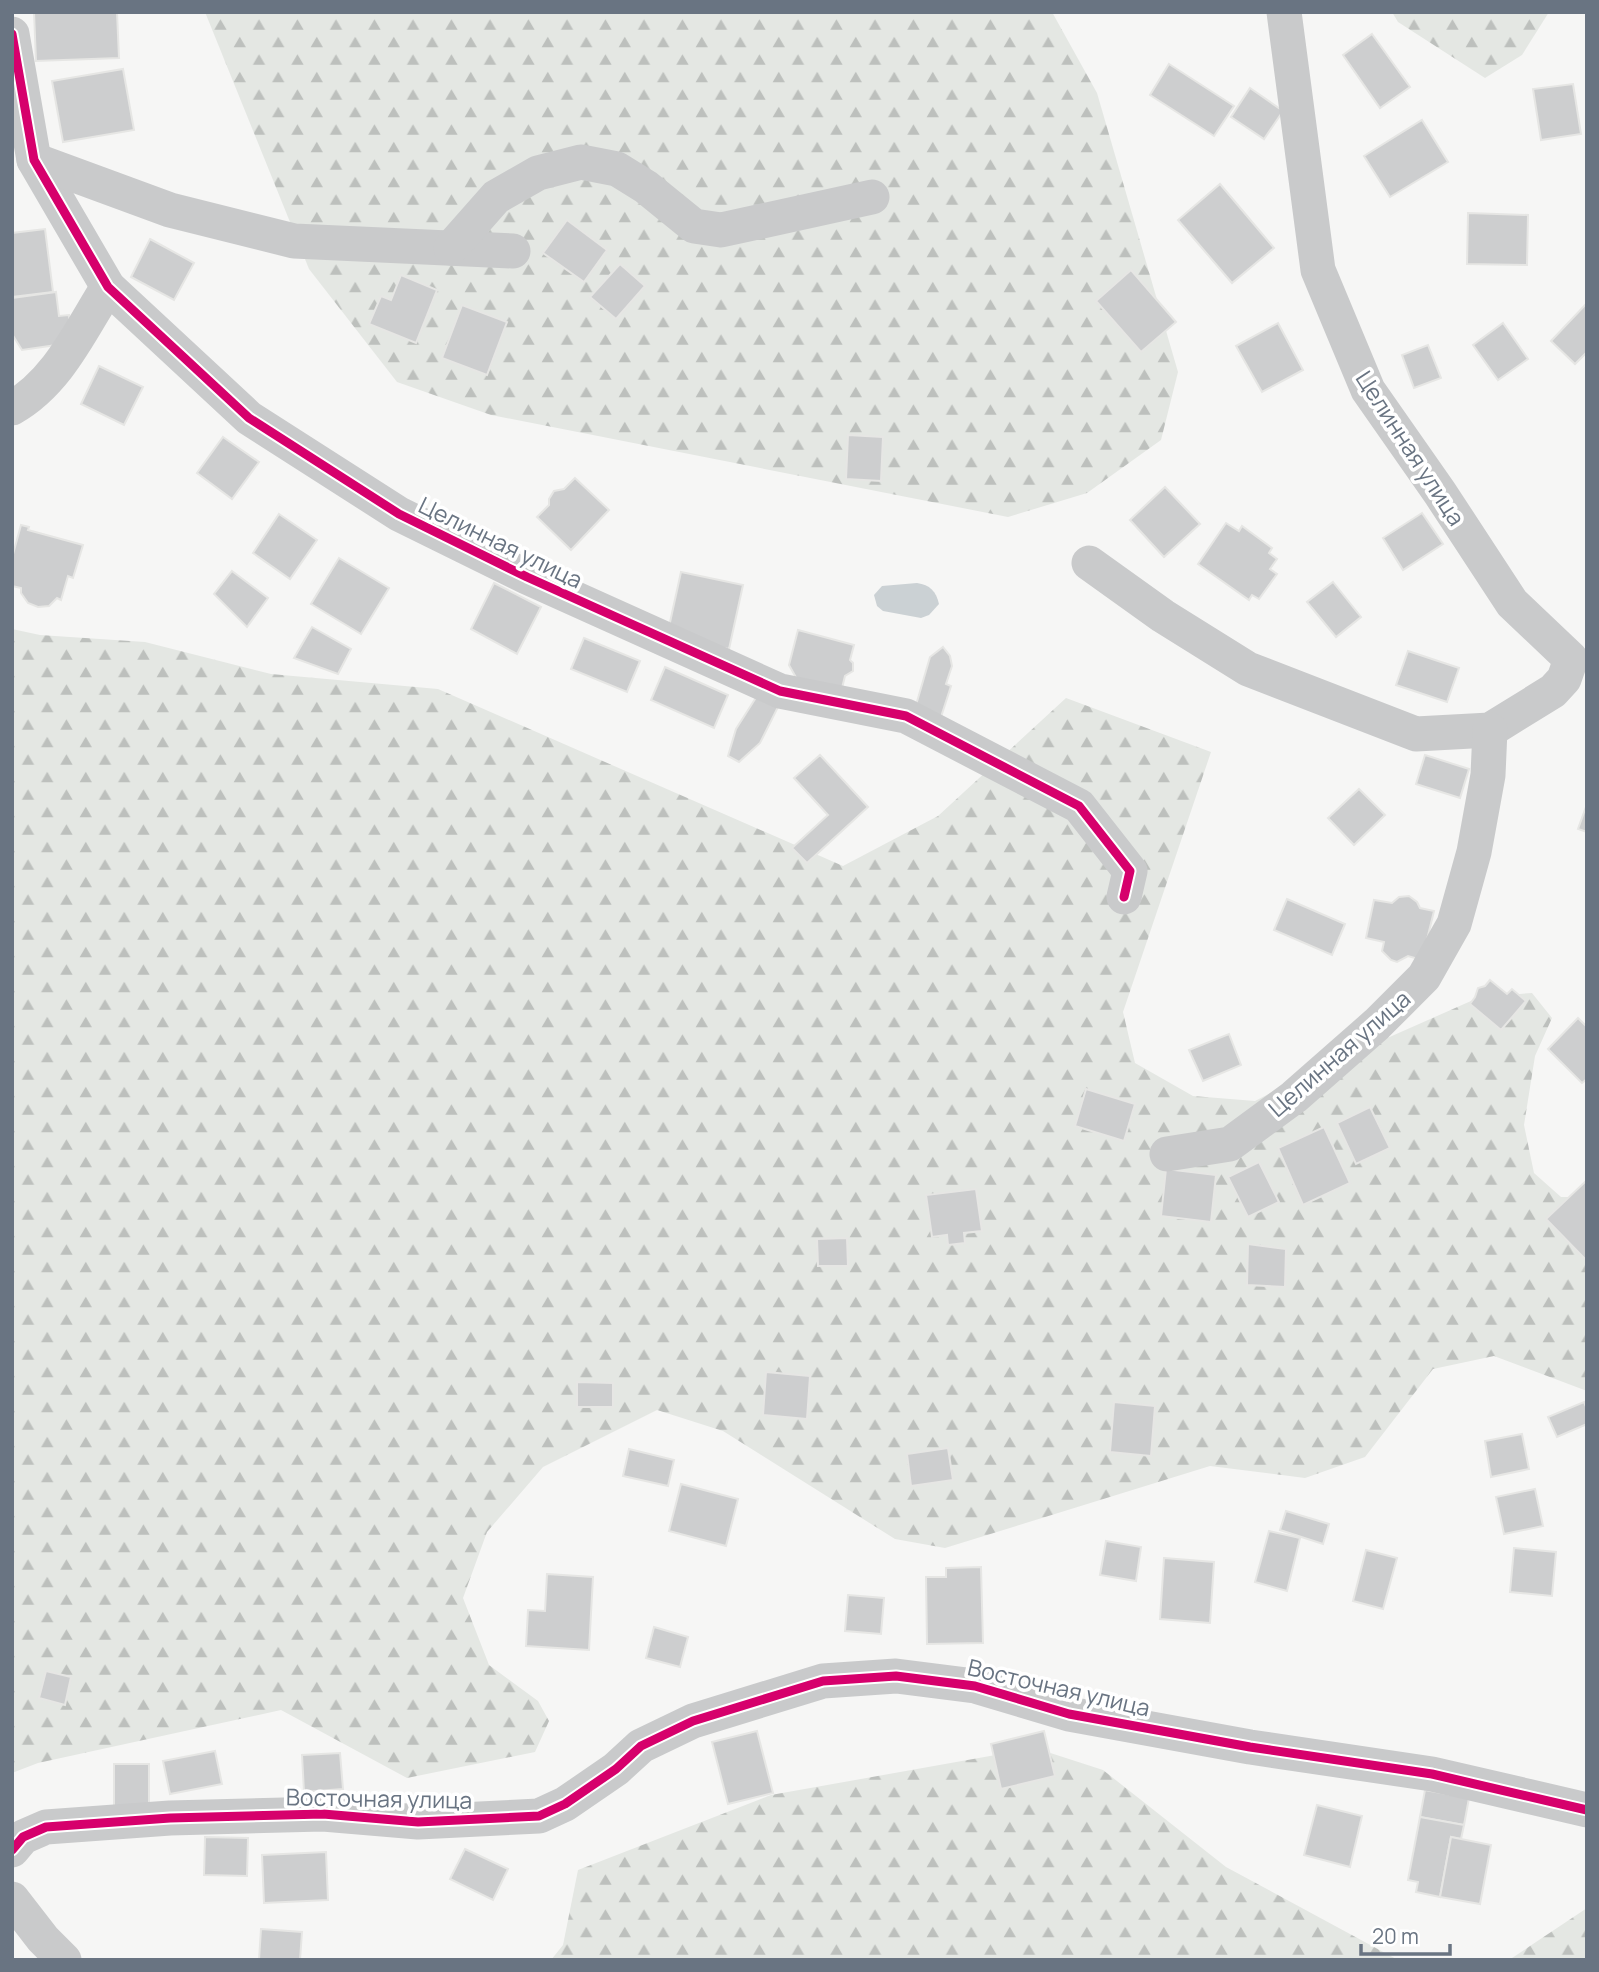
<svg xmlns="http://www.w3.org/2000/svg" width="1599" height="1972" font-family="Manrope,sans-serif">
<style>
.forest{fill:url(#forest-firs)}
.water{fill:#cbd1d4}
.building{fill:#cdcecf;stroke:#e6e6e4;stroke-width:2}
.lines{fill:none;stroke-linecap:round;stroke-linejoin:round}
.minor{stroke:#c9cacb;stroke-width:35}
.cycleway-casing{stroke:#fff;stroke-width:13}
.cycleway{stroke:#d6006c;stroke-width:9}
.labels{text-anchor:middle;dominant-baseline:central;stroke-width:7;stroke-linejoin:round;paint-order:stroke}
.street-label{font-size:23px;fill:#697482;stroke:#fff}
</style>
<defs>
<pattern id="forest-firs" width="22" height="20" patternUnits="userSpaceOnUse" patternTransform="scale(1.75)"><rect width="22" height="20" fill="#e4e7e3"/><path d="M5 1l3.5 6h-7zM16 11l3.5 6h-7z" fill="#bdc0bd"/></pattern>
</defs>
<rect width="100%" height="100%" fill="#f6f6f5"/>
<g class="forest">
<path d="M205,12H1052L1097,93L1178,372L1161,440L1087,493L1008,517L491,415L397,382L309,269Z"/>
<path d="M1392,12H1549L1522,55L1485,78L1398,22Z"/>
<path d="M12,629L40,635L145,642L271,674L438,689L843,866L938,816L1066,698L1211,752L1123,1012L1135,1063L1193,1096L1255,1101L1315,1070L1480,997L1532,993L1552,1018L1535,1056L1524,1125L1534,1173L1561,1197H1587V1391L1494,1356L1433,1369L1365,1457L1305,1478L1210,1466L945,1548L895,1539L723,1431L657,1410L543,1467L487,1532L463,1598L489,1665L538,1701L549,1721L535,1752L407,1778L281,1710L38,1763L12,1773Z"/>
<path d="M1035,1748L1103,1770L1226,1867L1398,1960H551L563,1945L578,1870L771,1795Z"/>
<path d="M1587,1908V1960H1509Z"/>
</g>
<path class="water" d="M917,583C930,585 936,591 939,604L929,615L921,618L883,611L877,606L874,595L882,586Z"/>
<g class="building">
<path d="M34,12H117L119,58L36,61Z"/>
<path d="M1372,34L1410,87L1380,108L1343,55Z"/>
<path d="M1169,64L1234,106L1214,136L1150,95Z"/>
<path d="M123,69L134,130L63,142L52,81Z"/>
<path d="M1573,84L1581,134L1541,140L1533,89Z"/>
<path d="M1250,88L1283,111L1264,139L1231,117Z"/>
<path d="M1422,120L1448,162L1390,197L1364,156Z"/>
<path d="M1220,184L1274,248L1232,283L1178,220Z"/>
<path d="M1468,213L1528,215L1527,265L1467,264Z"/>
<path d="M567,220L607,250L584,282L543,253Z"/>
<path d="M45,229L53,292L12,297V233Z"/>
<path d="M150,239L194,263L174,300L131,277Z"/>
<path d="M620,264L645,286L616,319L590,297Z"/>
<path d="M1131,270L1176,322L1141,352L1096,301Z"/>
<path d="M401,275L437,290L416,343L369,324L381,296L391,300Z"/>
<path d="M56,292L59,316L69,315L70,332L63,344L22,350L12,334V298Z"/>
<path d="M1587,303V352L1575,364L1551,341Z"/>
<path d="M462,305L507,322L487,375L442,358Z"/>
<path d="M1278,323L1303,370L1262,392L1236,346Z"/>
<path d="M1503,323L1528,359L1498,380L1473,345Z"/>
<path d="M1428,345L1441,378L1414,388L1402,355Z"/>
<path d="M99,366L143,387L124,425L81,404Z"/>
<path d="M848,435L883,437L881,481L846,479Z"/>
<path d="M223,437L259,462L232,499L197,473Z"/>
<path d="M575,478L609,510L571,550L537,517L549,505V499L554,491L564,489Z"/>
<path d="M1165,487L1200,524L1164,557L1130,520Z"/>
<path d="M1422,513L1443,544L1403,570L1383,538Z"/>
<path d="M279,514L317,540L290,579L253,553Z"/>
<path d="M1226,523L1239,531L1242,526L1272,548L1269,553L1277,559L1270,569L1277,574L1259,599L1252,595L1249,600L1198,564Z"/>
<path d="M21,525L29,527L28,530L83,545L73,578L68,576L61,600L57,598L49,606L38,607L28,603L21,593V588L12,586V558Z"/>
<path d="M339,558L389,588L361,634L311,604Z"/>
<path d="M232,571L268,598L247,627L214,594Z"/>
<path d="M681,572L743,585L729,649L667,636Z"/>
<path d="M1333,582L1361,617L1336,637L1307,602Z"/>
<path d="M494,583L541,607L517,654L471,629Z"/>
<path d="M312,627L351,649L338,674L294,658Z"/>
<path d="M798,630L854,645L850,660L853,663V671L845,676L841,692L798,681L789,665Z"/>
<path d="M584,638L640,661L627,692L571,669Z"/>
<path d="M943,647L950,656L952,666L946,684L951,686L940,720L914,712L930,657Z"/>
<path d="M1408,651L1459,668L1447,702L1396,685Z"/>
<path d="M665,667L728,695L714,728L651,700Z"/>
<path d="M757,696L778,707L760,743L739,762L728,756L736,729Z"/>
<path d="M820,755L868,807L807,863L792,848L828,815L794,778Z"/>
<path d="M1425,755L1469,769L1460,798L1416,784Z"/>
<path d="M1359,789L1385,815L1354,845L1328,818Z"/>
<path d="M1587,804V832L1578,829Z"/>
<path d="M1409,896L1417,902L1420,908L1434,911L1422,960L1408,956L1397,962L1391,960L1382,951L1384,942L1366,938L1374,900L1392,903L1399,897Z"/>
<path d="M1287,899L1345,924L1332,955L1274,930Z"/>
<path d="M1490,980L1507,994L1512,989L1526,1001L1501,1030L1470,1004L1475,997L1478,988L1485,986Z"/>
<path d="M1578,1018L1587,1027V1079L1582,1083L1548,1049Z"/>
<path d="M1229,1034L1241,1065L1203,1081L1189,1050Z"/>
<path d="M1086,1089L1135,1104L1124,1141L1075,1126Z"/>
<path d="M1370,1107L1390,1148L1356,1164L1337,1123Z"/>
<path d="M1324,1127L1350,1183L1303,1205L1278,1148Z"/>
<path d="M1259,1162L1279,1202L1248,1217L1228,1177Z"/>
<path d="M1166,1169L1216,1175L1211,1222L1161,1216Z"/>
<path d="M1587,1180V1261L1546,1219Z"/>
<path d="M976,1189L982,1231L964,1233L965,1243L948,1245L947,1235L932,1237L926,1195Z"/>
<path d="M847,1238L848,1266H818L817,1239Z"/>
<path d="M1248,1244L1286,1249L1285,1287L1247,1285Z"/>
<path d="M766,1372L810,1376L807,1419L763,1415Z"/>
<path d="M577,1382L613,1383V1407H577Z"/>
<path d="M1114,1402L1155,1406L1151,1456L1110,1452Z"/>
<path d="M1584,1402L1587,1409V1424L1557,1437L1548,1417Z"/>
<path d="M1522,1434L1529,1469L1491,1477L1485,1441Z"/>
<path d="M948,1448L953,1480L911,1486L907,1454Z"/>
<path d="M629,1449L674,1460L668,1486L623,1476Z"/>
<path d="M681,1484L738,1499L726,1546L669,1531Z"/>
<path d="M1535,1489L1543,1526L1504,1534L1496,1497Z"/>
<path d="M1286,1511L1329,1524L1323,1544L1280,1530Z"/>
<path d="M1269,1531L1300,1538L1287,1591L1255,1582Z"/>
<path d="M1106,1541L1141,1547L1136,1581L1100,1575Z"/>
<path d="M1514,1548L1556,1552L1552,1596L1510,1592Z"/>
<path d="M1366,1550L1397,1558L1383,1609L1353,1601Z"/>
<path d="M1164,1558L1214,1562L1210,1623L1160,1619Z"/>
<path d="M981,1567L983,1643L927,1644L926,1577H946V1568Z"/>
<path d="M547,1574L593,1577L589,1650L526,1646L528,1610L545,1611Z"/>
<path d="M848,1595L884,1598L881,1634L845,1631Z"/>
<path d="M654,1627L688,1637L680,1667L646,1658Z"/>
<path d="M46,1671L71,1677L65,1705L39,1698Z"/>
<path d="M757,1731L773,1793L728,1804L712,1742Z"/>
<path d="M1044,1731L1055,1776L1001,1789L991,1744Z"/>
<path d="M215,1751L222,1784L170,1794L163,1761Z"/>
<path d="M340,1753L343,1789L304,1792L302,1755Z"/>
<rect x="114" y="1764" width="35" height="42"/>
<path d="M1425,1790L1469,1798L1464,1825L1420,1817Z"/>
<path d="M1317,1805L1362,1816L1350,1867L1304,1855Z"/>
<path d="M1420,1817L1464,1825L1461,1839L1451,1837L1440,1897L1416,1892L1418,1882L1408,1880Z"/>
<path d="M205,1837L248,1838L247,1876L204,1875Z"/>
<path d="M1451,1837L1491,1845L1480,1904L1440,1897Z"/>
<path d="M465,1849L508,1869L493,1900L450,1879Z"/>
<path d="M326,1852L328,1900L264,1903L262,1855Z"/>
<path d="M261,1929L302,1932L300,1960H259Z"/>
</g>
<g class="lines">
<g class="minor">
<path d="M12,34L34,160L108,287L249,418L399,514L527,577L780,691L906,716L1079,806L1130,871L1124,897"/>
<path d="M34,160L170,210L294,241L513,251"/>
<path d="M451,248L496,197L538,173L581,162L617,169L646,187L694,226L721,230L872,197"/>
<path d="M12,408C58,382 80,331 108,287"/>
<path d="M1089,563L1163,616L1248,669L1416,734L1490,730L1553,691L1564,679L1571,659L1512,603L1440,493L1368,390L1318,270L1284,12"/>
<path d="M1167,1154L1230,1144L1294,1097L1377,1024L1424,977L1454,924L1474,852L1488,775L1490,730"/>
<path d="M12,1850L23,1837L46,1827L170,1818L323,1814L418,1822L539,1816L565,1804L616,1769L641,1746L693,1721L823,1681L896,1676L975,1686L1069,1714L1250,1747L1432,1774L1587,1810"/>
<path d="M12,1899L43,1939L64,1960"/>
</g>
<defs>
<g id="cycleway">
<path d="M12,34L34,160L108,287L249,418L399,514L527,577L780,691L906,716L1079,806L1130,871L1124,897"/>
<path d="M12,1850L23,1837L46,1827L170,1818L323,1814L418,1822L539,1816L565,1804L616,1769L641,1746L693,1721L823,1681L896,1676L975,1686L1069,1714L1250,1747L1432,1774L1587,1810"/>
</g>
</defs>
<use href="#cycleway" class="cycleway-casing"/>
<use href="#cycleway" class="cycleway"/>
</g>
<g class="labels">
<g class="street-label">
<text transform="translate(1411 448) rotate(57)">Целинная улица</text>
<text transform="translate(501 542) rotate(26)">Целинная улица</text>
<text transform="translate(1339 1053) rotate(-41)">Целинная улица</text>
<text transform="translate(1059 1687) rotate(13)">Восточная улица</text>
<text transform="translate(379 1798) rotate(1)">Восточная улица</text>
</g>
</g>
<rect width="1599" height="1972" fill="none" stroke="#697482" stroke-width="28"/>
<path d="M1361 1944v10h89v-10" fill="none" stroke="#697482" stroke-width="3.5"/>
<text x="1372" y="1944" font-size="21" fill="#697482" stroke="#ffffff" stroke-width="5" paint-order="stroke">20 m</text>
</svg>
